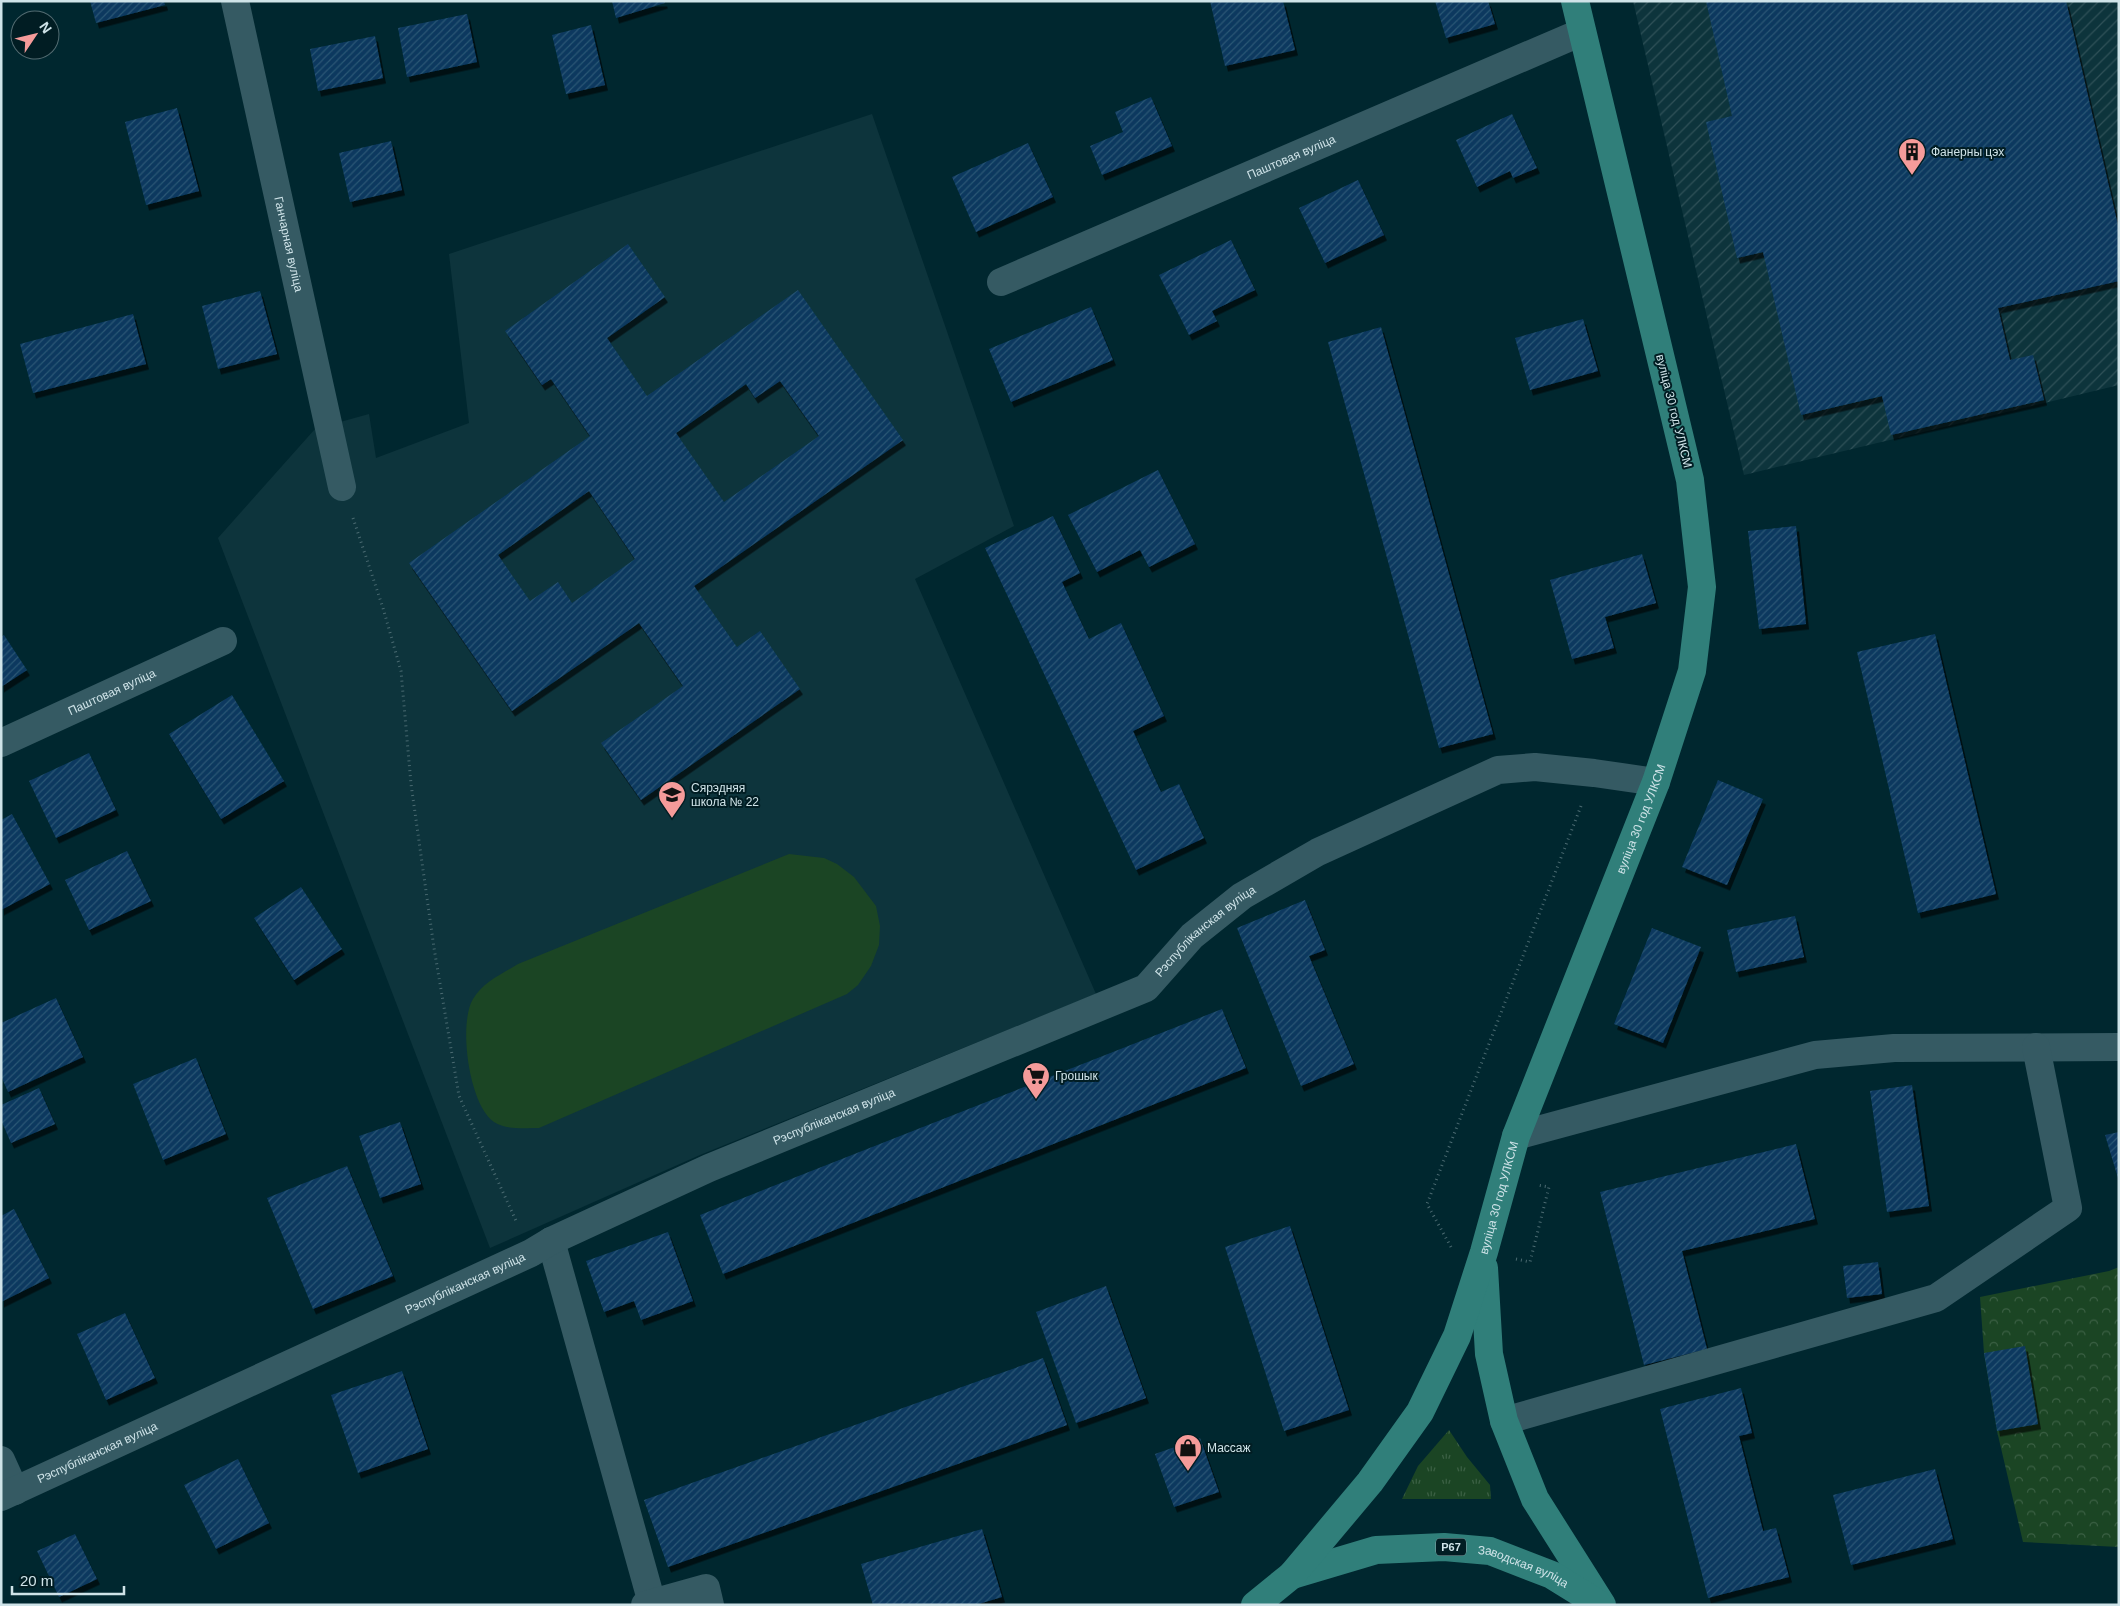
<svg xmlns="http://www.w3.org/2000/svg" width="2120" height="1606" font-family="Arial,sans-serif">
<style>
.built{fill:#0d343c}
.industrial{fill:url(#industrial-furrows)}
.grass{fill:url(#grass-tufts)}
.park{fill:url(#park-crowns)}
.pitch{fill:#1b4524}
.building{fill:url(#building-hatch);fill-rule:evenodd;filter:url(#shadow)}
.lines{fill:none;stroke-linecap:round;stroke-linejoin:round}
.path{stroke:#4a6a71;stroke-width:3;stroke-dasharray:1 4;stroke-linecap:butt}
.minor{stroke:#355a63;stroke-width:28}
.major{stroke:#307f7a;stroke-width:28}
.labels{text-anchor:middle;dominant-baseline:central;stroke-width:4;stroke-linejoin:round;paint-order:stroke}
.shield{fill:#011d23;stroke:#91a8ad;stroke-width:1}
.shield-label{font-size:11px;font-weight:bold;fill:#cfe3e8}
.poi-label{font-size:12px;fill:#cfe3e8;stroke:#011d23;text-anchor:start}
.street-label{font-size:12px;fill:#cfe3e8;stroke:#011d23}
</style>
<defs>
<pattern id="industrial-furrows" width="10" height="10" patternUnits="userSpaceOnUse" patternTransform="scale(1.25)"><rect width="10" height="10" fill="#0d343c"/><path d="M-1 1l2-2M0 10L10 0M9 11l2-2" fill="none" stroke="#2f5158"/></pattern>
<pattern id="grass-tufts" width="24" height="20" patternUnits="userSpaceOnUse" patternTransform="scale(1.25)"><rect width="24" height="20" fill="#1b4524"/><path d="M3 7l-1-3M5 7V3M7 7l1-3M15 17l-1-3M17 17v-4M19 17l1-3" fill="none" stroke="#3b6044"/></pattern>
<pattern id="park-crowns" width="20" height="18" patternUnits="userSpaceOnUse" patternTransform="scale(1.25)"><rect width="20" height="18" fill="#1b4524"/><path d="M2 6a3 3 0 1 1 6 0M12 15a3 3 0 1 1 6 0" fill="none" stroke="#3b6044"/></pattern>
<pattern id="building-hatch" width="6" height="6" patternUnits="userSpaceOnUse" patternTransform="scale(1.25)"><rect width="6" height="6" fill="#0a395e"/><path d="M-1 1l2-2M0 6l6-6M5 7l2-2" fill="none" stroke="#2d5675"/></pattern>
<filter id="shadow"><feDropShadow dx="3" dy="5.5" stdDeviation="0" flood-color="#0009"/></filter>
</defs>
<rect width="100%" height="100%" fill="#00272f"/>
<path class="built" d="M872,114L1014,526L915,579L1096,994L700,1155L490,1248L218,538L315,429L369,414L376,458L469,423L449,254Z"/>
<path class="industrial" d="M1633,1H2119V385L1744,475Z"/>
<path class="grass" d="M1449,1430L1467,1457L1490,1485L1491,1499H1402L1418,1466Z"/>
<path class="park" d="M2119,1267V1547L2023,1542L1997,1431L1984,1353L1980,1297L2109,1271Z"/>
<path class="pitch" d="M789,854L824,858L837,864L854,877L876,906L880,926L879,945L871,966L858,985L847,994L539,1128C525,1128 506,1130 494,1122C469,1105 458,1024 473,999C483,982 502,974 518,964Z"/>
<g class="building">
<path d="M90,1H164L165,5L96,23Z"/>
<path d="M612,1H664L665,3L616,18Z"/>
<path d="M1210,1H1283L1295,50L1225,66Z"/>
<path d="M1435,1H1488L1495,24L1446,38Z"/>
<path d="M1706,1H2066L2119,230V281L1998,308L2010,360L2033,355L2044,400L1891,435L1882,396L1801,415L1763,252L1737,258L1706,122L1732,116Z"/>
<path d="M467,14L477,62L407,77L398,28Z"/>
<path d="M591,25L605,85L566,94L552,35Z"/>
<path d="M375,36L383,78L318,91L310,49Z"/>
<path d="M1151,97L1172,146L1102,175L1090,146L1123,132L1115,112Z"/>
<path d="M177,108L199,191L146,205L125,122Z"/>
<path d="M1512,114L1537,168L1513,178L1510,171L1477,187L1456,140Z"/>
<path d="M391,141L402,190L350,202L339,153Z"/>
<path d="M1028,143L1053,197L976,232L952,177Z"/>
<path d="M1358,180L1384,235L1325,263L1299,208Z"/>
<path d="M1231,240L1255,290L1212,311L1217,321L1189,335L1159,275Z"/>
<path d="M628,244L665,297L607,338L647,396L798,290L903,440L694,586L737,647L760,631L800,689L641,800L601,743L683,686L639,623L512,711L409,563L590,436L551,379L542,385L505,331ZM780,381L819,436L724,502L676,433L746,384L755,398ZM589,491L635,559L572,603L558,582L530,601L498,555Z"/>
<path d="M260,291L277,354L218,369L202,306Z"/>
<path d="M1091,307L1113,360L1011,402L989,349Z"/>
<path d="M133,314L146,364L33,393L20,344Z"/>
<path d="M1583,319L1598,371L1530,390L1515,338Z"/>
<path d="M1381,327L1493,734L1439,748L1328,342Z"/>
<path d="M1158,470L1195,544L1149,567L1140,550L1097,572L1068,515Z"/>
<path d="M1053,516L1080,573L1062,582L1089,639L1121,623L1164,716L1133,731L1161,792L1179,784L1204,838L1136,870L985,548Z"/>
<path d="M1796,526L1806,624L1759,629L1748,531Z"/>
<path d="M1642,554L1656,603L1605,617L1614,648L1572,659L1550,580Z"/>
<path d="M1935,634L1996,894L1918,913L1857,652Z"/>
<path d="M4,635L27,670L1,687V637Z"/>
<path d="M232,695L284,781L221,819L169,734Z"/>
<path d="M89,753L116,810L56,838L29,781Z"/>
<path d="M1718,780L1763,799L1727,885L1682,867Z"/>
<path d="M12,814L50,884L1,910V820Z"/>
<path d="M127,851L151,901L89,930L65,880Z"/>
<path d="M301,887L342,949L294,980L254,918Z"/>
<path d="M1305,900L1325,950L1309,956L1354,1064L1301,1086L1237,928Z"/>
<path d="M1795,916L1804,957L1736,972L1727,930Z"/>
<path d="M1652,928L1701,947L1663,1043L1614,1024Z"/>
<path d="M56,998L83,1057L8,1092L1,1076V1023Z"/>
<path d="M1222,1009L1246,1068L723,1274L700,1215Z"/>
<path d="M196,1058L226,1134L163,1160L133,1084Z"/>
<path d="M1912,1085L1929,1206L1887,1212L1870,1091Z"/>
<path d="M39,1088L55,1124L11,1143L1,1120V1105Z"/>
<path d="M400,1122L421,1184L380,1198L359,1136Z"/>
<path d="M2119,1132V1178H2118L2105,1135Z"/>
<path d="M1796,1144L1815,1219L1682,1251L1707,1349L1644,1365L1600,1192Z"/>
<path d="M347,1166L393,1276L313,1309L267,1198Z"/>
<path d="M14,1209L49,1278L1,1302V1216Z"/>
<path d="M1290,1226L1349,1410L1284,1431L1225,1247Z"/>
<path d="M668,1232L693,1301L641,1320L634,1301L604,1312L586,1261Z"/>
<path d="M1878,1262L1882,1294L1847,1298L1843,1266Z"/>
<path d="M1106,1286L1146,1398L1076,1423L1036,1312Z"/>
<path d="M125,1313L155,1378L106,1400L77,1334Z"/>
<path d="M2025,1346L2038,1424L1997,1431L1984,1353Z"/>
<path d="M1043,1358L1067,1425L668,1567L644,1500Z"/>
<path d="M402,1371L428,1449L358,1473L331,1395Z"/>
<path d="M1741,1388L1752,1433L1739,1436L1763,1531L1776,1528L1789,1577L1708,1598L1660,1409Z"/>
<path d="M1200,1438L1219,1492L1174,1507L1155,1454Z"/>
<path d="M238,1459L269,1523L216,1549L184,1485Z"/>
<path d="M1935,1469L1953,1539L1851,1565L1833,1495Z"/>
<path d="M982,1529L1002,1597L975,1605H873L861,1564Z"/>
<path d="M75,1534L97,1579L59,1597L37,1551Z"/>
</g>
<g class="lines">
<g class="path">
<path d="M353,518L383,608L401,671L411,784L434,948L459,1096L517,1223"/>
<path d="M1451,1247L1427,1204L1581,806"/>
<path d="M1516,1259L1530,1262L1549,1187L1537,1185"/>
</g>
<g class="minor">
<path id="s1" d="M235,1L342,487"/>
<path id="s2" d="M1001,282L1582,32"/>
<path id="s3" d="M1,743L223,641"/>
<path d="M1516,1136L1815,1055L1894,1048L2119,1047"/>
<path d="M551,1241L652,1603"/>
<path d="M1504,1421L1936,1298L2068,1208L2036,1047"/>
<path d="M1,1460L15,1491"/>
<path id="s4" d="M1,1497L531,1253L551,1241L709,1168L1146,988L1192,936L1242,896L1318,852L1498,770L1535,767L1594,773L1656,782"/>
<path d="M645,1605L706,1588L710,1605"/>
</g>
<g class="major">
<path d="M1484,1268L1489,1354L1504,1421L1535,1499L1602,1605"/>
<path id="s5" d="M1292,1575L1376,1550L1444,1547L1490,1551L1552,1575L1597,1603"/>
<path id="s6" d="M1255,1605L1292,1575L1370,1482L1420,1412L1457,1336L1484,1252L1516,1136L1656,782L1692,671L1702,587L1690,480L1575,1"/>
</g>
</g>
<defs>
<symbol id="building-pin" viewBox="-11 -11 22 30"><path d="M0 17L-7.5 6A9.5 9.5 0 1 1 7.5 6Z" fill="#f59b9a" stroke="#011d23"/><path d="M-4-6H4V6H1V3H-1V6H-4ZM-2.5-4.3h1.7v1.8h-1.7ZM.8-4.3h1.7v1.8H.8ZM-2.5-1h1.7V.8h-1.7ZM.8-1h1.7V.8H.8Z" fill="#111"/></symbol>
<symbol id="school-pin" viewBox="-11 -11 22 30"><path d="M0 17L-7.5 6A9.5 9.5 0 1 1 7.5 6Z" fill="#f59b9a" stroke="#011d23"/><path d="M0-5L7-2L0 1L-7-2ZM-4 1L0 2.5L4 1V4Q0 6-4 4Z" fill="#111"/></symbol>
<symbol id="supermarket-pin" viewBox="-11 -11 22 30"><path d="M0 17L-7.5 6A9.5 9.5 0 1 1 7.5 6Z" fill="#f59b9a" stroke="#011d23"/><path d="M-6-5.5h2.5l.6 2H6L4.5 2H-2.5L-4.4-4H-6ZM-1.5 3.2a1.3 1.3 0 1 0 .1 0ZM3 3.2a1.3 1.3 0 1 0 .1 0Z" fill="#111"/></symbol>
<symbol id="shop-pin" viewBox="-11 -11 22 30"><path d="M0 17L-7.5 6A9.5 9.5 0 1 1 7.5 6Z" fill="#f59b9a" stroke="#011d23"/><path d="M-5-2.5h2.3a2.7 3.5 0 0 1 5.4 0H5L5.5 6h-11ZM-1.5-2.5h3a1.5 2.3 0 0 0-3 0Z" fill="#111"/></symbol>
</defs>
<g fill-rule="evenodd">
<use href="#building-pin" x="1896" y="136" width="32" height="43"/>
<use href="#school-pin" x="656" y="779" width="32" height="43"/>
<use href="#supermarket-pin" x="1020" y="1060" width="32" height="43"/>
<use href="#shop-pin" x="1172" y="1432" width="32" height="43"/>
</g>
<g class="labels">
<rect class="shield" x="1436" y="1538.5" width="30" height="17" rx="4"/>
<g class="shield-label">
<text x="1451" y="1547">Р67</text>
</g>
<g class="poi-label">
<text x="1931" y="152">Фанерны цэх</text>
<text x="691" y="788">Сярэдняя<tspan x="691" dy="14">школа № 22</tspan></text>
<text x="1055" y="1076">Грошык</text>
<text x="1207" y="1448">Массаж</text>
</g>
<g class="street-label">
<text stroke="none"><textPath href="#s2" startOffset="316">Паштовая вуліца</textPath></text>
<text stroke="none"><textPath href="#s1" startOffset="249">Ганчарная вуліца</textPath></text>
<text transform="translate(1674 411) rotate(76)">вуліца 30 год УЛКСМ</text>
<text stroke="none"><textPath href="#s3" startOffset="122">Паштовая вуліца</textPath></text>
<text stroke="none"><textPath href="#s6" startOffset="889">вуліца 30 год УЛКСМ</textPath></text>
<text stroke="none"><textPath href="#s4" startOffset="1336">Рэспубліканская вуліца</textPath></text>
<text stroke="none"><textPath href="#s4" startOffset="916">Рэспубліканская вуліца</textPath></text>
<text stroke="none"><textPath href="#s6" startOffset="484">вуліца 30 год УЛКСМ</textPath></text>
<text stroke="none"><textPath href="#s4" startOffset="511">Рэспубліканская вуліца</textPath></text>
<text stroke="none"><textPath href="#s4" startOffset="106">Рэспубліканская вуліца</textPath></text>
<text stroke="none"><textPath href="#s5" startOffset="238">Заводская вуліца</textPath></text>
</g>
</g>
<rect width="2120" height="1606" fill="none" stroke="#cfe3e8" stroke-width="5"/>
<g transform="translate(35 35) rotate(55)"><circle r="24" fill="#011d23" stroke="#536c72"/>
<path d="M0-4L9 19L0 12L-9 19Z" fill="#f59b9a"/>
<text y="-8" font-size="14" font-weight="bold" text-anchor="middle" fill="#cfe3e8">N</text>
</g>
<path d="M12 1586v8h112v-8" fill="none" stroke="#cfe3e8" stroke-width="2.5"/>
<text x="20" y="1586" font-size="15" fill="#cfe3e8" stroke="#011d23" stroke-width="4" paint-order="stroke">20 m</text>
</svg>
